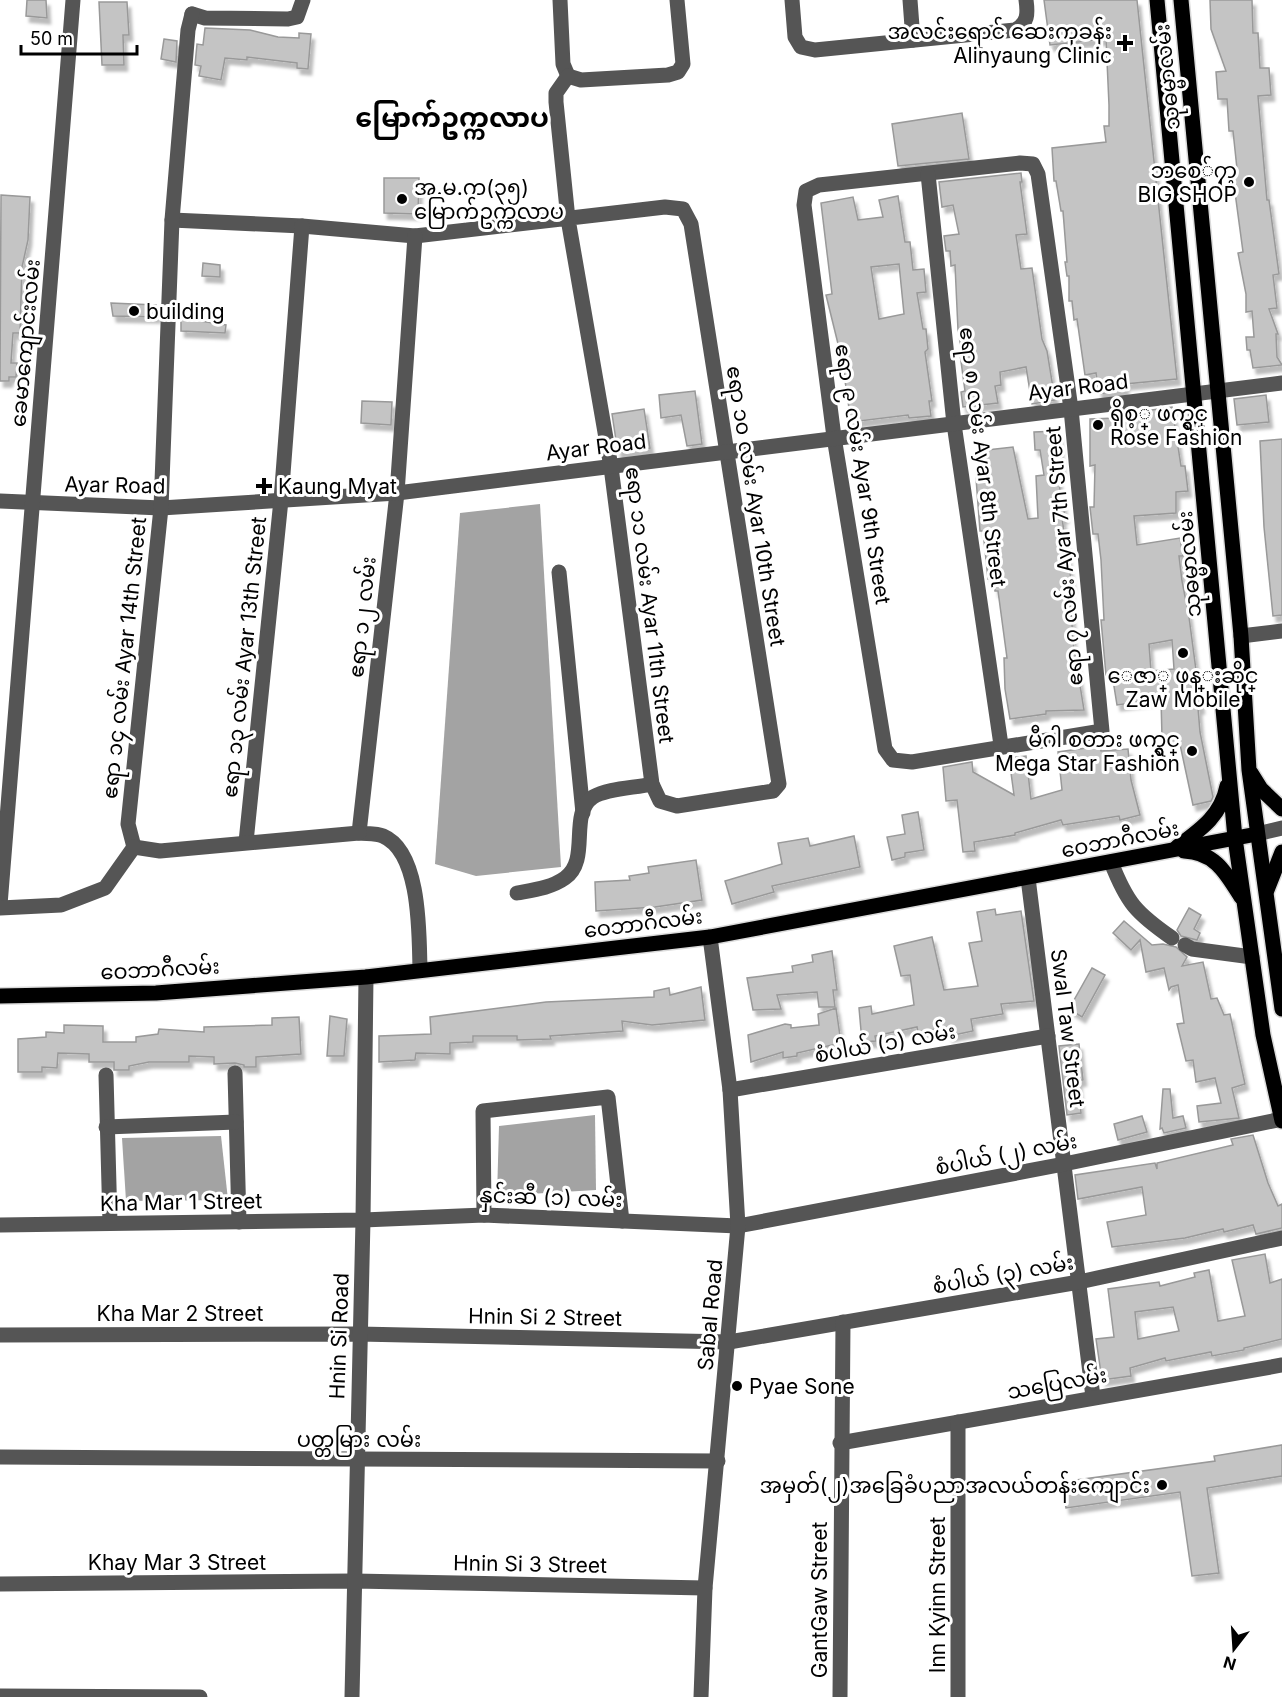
<svg xmlns="http://www.w3.org/2000/svg" width="1282" height="1697" font-family="Inter,'Noto Sans Myanmar',sans-serif">
<style>
.water{fill:#a3a3a3}
.building{fill:#c4c4c4;stroke:#999;stroke-width:1.5;fill-rule:evenodd;filter:url(#shadow)}
.lines{fill:none;stroke-linecap:round;stroke-linejoin:round}
.major-casing{stroke:#dbdbdb;stroke-width:18}
.minor{stroke:#555;stroke-width:15}
.major{stroke:#000;stroke-width:15}
.poi-dot{fill:#000;stroke:#fff;stroke-width:2}
.labels{text-anchor:middle;dominant-baseline:central;stroke-width:6;stroke-linejoin:round;paint-order:stroke}
.poi-label{font-size:21px;fill:#000;stroke:#fff;text-anchor:start}
.street-label{font-size:21px;fill:#000;stroke:#fff}
.district-label{font-size:27px;font-weight:bold;fill:#000;stroke:#fff}
</style>
<defs>
<filter id="shadow"><feDropShadow dx="3.5" dy="6" stdDeviation="1.5" flood-color="#0004"/></filter>
</defs>
<rect width="100%" height="100%" fill="#fff"/>
<g class="water">
<path d="M540,504L561,867L476,876L435,864L460,513Z"/>
<path d="M595,1115L596,1190L497,1196L499,1126Z"/>
<path d="M221,1136L228,1200L126,1201L122,1138Z"/>
</g>
<g class="building">
<path d="M27,0H46L47,18L26,16Z"/>
<path d="M1044,0H1137L1177,379L1125,384V389L1099,394L1096,373L1085,375L1077,319L1074,320L1072,301H1069V276H1067L1065,262H1067L1063,211H1061L1056,181H1054L1052,148L1106,142L1104,126H1109V105L1106,39L1050,45Z"/>
<path d="M1210,0H1252L1253,33H1258L1260,68H1269L1271,95L1258,96L1267,200H1269L1279,274L1273,275L1277,308L1269,309L1278,334H1276L1277,357L1282,365L1253,368L1250,350H1247L1246,337H1254L1252,311L1246,312V294L1238,253L1243,252L1232,170L1237,169L1233,131H1229L1227,99H1218L1216,72L1226,71L1211,29Z"/>
<path d="M99,2H127L129,35H123L124,65H102Z"/>
<path d="M205,28L250,30L278,37L299,38V33L311,34L308,69L297,68V63L247,57V60L225,58L221,80L199,76L201,66L195,65L197,44L203,45Z"/>
<path d="M164,39L177,41L176,62L161,59Z"/>
<path d="M962,113L969,159L898,166L892,124Z"/>
<path d="M1021,173L1022,182H1020L1027,234L1016,235L1021,269L1032,268L1042,339L1047,351L1055,400L1032,404L1026,367L1000,372L1001,385L995,386L998,403L963,407L961,392L965,391L960,354L962,353L958,330L955,265L951,266L950,251H946L944,236L959,234L953,205L942,207L939,182Z"/>
<path d="M384,178H419L418,214L384,213Z"/>
<path d="M1,195L30,197L28,240L22,267L20,333H13L11,363H17L16,377H9V381H0Z"/>
<path d="M898,196L905,242H910L913,270L924,269L926,292L917,293L923,329H926L928,349L925,352L932,401H929L931,416L909,418L908,415L851,422L842,360L826,295L832,294L821,203L853,197L858,220L883,217L879,200ZM899,264L904,314L879,319L871,267Z"/>
<path d="M203,263L220,265V277L202,276Z"/>
<path d="M111,303L156,305L157,317L113,316Z"/>
<path d="M181,318L226,325L225,333L181,331Z"/>
<path d="M695,391L702,444L687,446L681,415L661,418L659,395Z"/>
<path d="M1266,395L1269,422L1237,425L1234,399Z"/>
<path d="M362,401L392,402L391,425L361,423Z"/>
<path d="M1172,407L1181,466H1185L1188,491L1176,492V513L1134,516L1137,545L1180,538L1183,556H1179L1182,581L1189,617L1201,708H1198L1200,732L1213,797L1211,801L1193,805L1178,735L1162,737L1161,699L1117,705L1112,674L1106,675L1101,620H1104L1101,560L1098,534H1093L1090,507H1094L1095,465L1090,466V419L1117,418V415ZM1172,640L1174,669L1151,671L1149,644Z"/>
<path d="M644,409L650,448L618,453L612,414Z"/>
<path d="M1058,431L1062,471L1057,473L1065,517L1062,518L1072,587H1070L1073,642L1084,710L1046,711V714L1010,719L1005,689L1004,658H1007L998,591H995L994,579H988L983,531H980L976,478H982L978,451L1013,447L1028,519L1038,518L1036,476L1044,475L1040,450H1035L1034,432Z"/>
<path d="M1282,439V615L1273,616L1264,527L1260,441Z"/>
<path d="M1100,746L1101,751L1128,749L1131,780L1140,815L1120,820L1119,816L1063,825L1061,820L1015,833V835L974,842L975,851L963,852L957,800L946,801L943,767L972,762L973,772L1014,795L1009,758L1026,756L1031,799L1062,790L1058,752Z"/>
<path d="M918,812L924,850L905,853V857L892,860L887,837L905,834L902,815Z"/>
<path d="M854,836L860,867L772,886L774,892L732,904L725,881L782,864L778,843L808,838L810,846Z"/>
<path d="M696,860L702,900L655,907L596,911L595,882L630,880L629,876L649,873L648,867Z"/>
<path d="M1189,908L1201,915L1194,929L1200,933L1197,940L1181,936L1177,930Z"/>
<path d="M995,909L996,915L1021,911L1034,1001L1001,1004L1003,1014L971,1019L973,1031L949,1036L948,1027L918,1032L917,1027L875,1036L876,1041L862,1042L859,1008L871,1006L872,1014L914,1005L910,975L901,976L894,946L932,937L944,990L978,986L969,943L982,941L977,912Z"/>
<path d="M1124,921L1152,945L1163,944L1176,947L1187,957L1182,966L1203,962L1211,999L1217,998L1224,1015L1230,1014L1245,1084L1232,1088L1239,1118L1199,1122L1197,1106L1221,1103L1215,1078L1196,1082L1193,1060L1186,1061L1177,1024L1184,1023L1178,985L1171,987L1169,990L1164,968L1146,972L1140,940L1131,950L1113,933Z"/>
<path d="M832,951L837,990H833L835,1007H819L817,992L777,995L781,1009L753,1010L747,978L793,972L792,966L813,962L812,955Z"/>
<path d="M1092,968L1105,975L1082,1017L1069,1009Z"/>
<path d="M701,987L705,1020L652,1025L622,1021L623,1031L550,1036L551,1039L517,1040V1036H473V1042L450,1043V1054L416,1053L415,1060L379,1062V1036L431,1034L430,1017L546,1002L654,997V991L669,988L670,995Z"/>
<path d="M836,1008L841,1043L797,1053V1056L783,1058V1052L751,1062L748,1035L785,1024L791,1025V1028L819,1025L818,1014Z"/>
<path d="M330,1016L347,1019L344,1056H327Z"/>
<path d="M299,1017L301,1054L256,1057V1067H244V1065L235,1063L214,1064V1057L189,1056V1062H149L129,1066V1070H114V1062H89V1054L58,1053L57,1068L42,1067V1072H18V1039L46,1037V1032L64,1033V1025L103,1026V1042H136V1037L158,1034L159,1029L204,1032V1027L272,1025V1018Z"/>
<path d="M1079,1044L1083,1080L1078,1081L1081,1113L1067,1115L1059,1046Z"/>
<path d="M1163,1089H1170L1173,1118L1183,1116L1186,1128L1164,1133L1162,1128L1160,1129Z"/>
<path d="M1142,1116L1147,1132L1118,1140L1114,1124Z"/>
<path d="M1253,1135L1268,1183L1278,1206L1282,1204V1228L1256,1234L1253,1225L1224,1232L1223,1229L1185,1238L1112,1247L1107,1222L1146,1215L1142,1187L1078,1199L1075,1175L1155,1163L1157,1169V1163L1233,1145L1231,1139Z"/>
<path d="M1265,1254L1270,1283L1282,1279V1339L1244,1348V1350L1212,1356L1211,1352L1166,1361L1165,1358L1130,1368L1131,1376L1102,1380L1096,1339L1114,1337L1108,1289L1159,1282L1160,1286L1195,1277L1194,1273L1209,1270L1218,1321L1245,1316L1232,1260ZM1173,1307L1179,1331L1138,1339L1135,1312Z"/>
<path d="M1282,1445V1476L1207,1488L1219,1573L1192,1576L1180,1492L1066,1508L1062,1482L1215,1461L1214,1456Z"/>
</g>
<g class="lines">
<defs>
<g id="major">
<path d="M1157,0L1235,838L1263,1035L1282,1121"/>
<path d="M1181,0L1241,636L1249,770L1282,1009"/>
<path d="M1251,773L1261,789L1282,809"/>
<path d="M1177,847C1200,830 1221,816 1227,786"/>
<path d="M1184,851C1215,852 1226,873 1241,897"/>
<path d="M1267,890L1282,852"/>
<path d="M0,996L156,993L366,977L710,937L1257,834"/>
</g>
</defs>
<use href="#major" class="major-casing"/>
<g class="minor">
<path d="M560,0L563,64L568,76"/>
<path d="M792,0L795,37L801,47L815,50L1015,30C1028,23 1028,14 1026,0"/>
<path d="M910,0L913,40"/>
<path d="M192,14L205,18L288,19L297,17L303,0"/>
<path d="M568,76L581,80L668,75L678,72L683,64L677,0"/>
<path d="M1020,163L1033,164L1038,174L1071,409L1102,731L912,762L893,760L885,749L834,437L804,205L806,191L819,185Z"/>
<path d="M928,174L954,424L1001,745"/>
<path d="M172,220L302,226L415,236L665,207L683,209L691,224L779,784L773,791L677,806L660,801L652,784L611,467L568,219L556,102V93L568,76"/>
<path d="M415,236L397,493L359,833C366,834 376,833 383,836C421,852 419,935 420,970"/>
<path d="M0,501L161,508L397,493L1282,383"/>
<path d="M559,572L583,813"/>
<path d="M1241,636L1282,631"/>
<path d="M1257,834L1282,828"/>
<path d="M246,842L281,500L302,226"/>
<path d="M134,847L128,824L161,508L172,220L188,30L192,14"/>
<path d="M134,847L160,851L359,833"/>
<path d="M1111,862C1127,903 1136,913 1172,938"/>
<path d="M1028,878L1093,1397"/>
<path d="M517,893C533,890 551,888 565,878C591,860 568,814 593,797C608,788 635,788 652,784"/>
<path d="M0,905L73,0"/>
<path d="M0,908L61,905L105,888L134,847"/>
<path d="M1185,945L1192,949L1252,957"/>
<path d="M235,1073L239,1222"/>
<path d="M106,1075L110,1223"/>
<path d="M730,1090L1048,1036"/>
<path d="M106,1127L236,1122"/>
<path d="M484,1215L483,1111L608,1097L622,1221"/>
<path d="M0,1225L363,1220L484,1215L738,1226L1064,1164L1282,1119"/>
<path d="M0,1335L359,1334L729,1342L1079,1282L1282,1238"/>
<path d="M840,1443L1282,1365"/>
<path d="M0,1457L718,1461"/>
<path d="M0,1584L354,1581L705,1588"/>
<path d="M0,1696L200,1697"/>
<path d="M352,1697L363,1220L366,977"/>
<path d="M701,1697L705,1588L738,1226L730,1090L710,937"/>
<path d="M840,1697L843,1322"/>
<path d="M958,1697V1422"/>
</g>
<use href="#major" class="major"/>
</g>
<g class="poi-dot">
<path d="M1122 34h6v6h6v6h-6v6h-6v-6h-6v-6h6z"/>
<circle cx="1249" cy="182" r="6"/>
<circle cx="402" cy="199" r="6"/>
<circle cx="134" cy="311" r="6"/>
<circle cx="1098" cy="425" r="6"/>
<path d="M261 477h6v6h6v6h-6v6h-6v-6h-6v-6h6z"/>
<circle cx="1183" cy="653" r="6"/>
<circle cx="1192" cy="751" r="6"/>
<circle cx="737" cy="1386" r="6"/>
<circle cx="1162" cy="1485" r="6"/>
</g>
<g class="labels">
<g class="poi-label">
<text x="1112" y="31" text-anchor="end">အလင်းရောင် ဆေးကုခန်း<tspan x="1112" dy="24">Alinyaung Clinic</tspan></text>
<text x="1237" y="170" text-anchor="end">ဘစေ်၇ှာ့<tspan x="1237" dy="24">BIG SHOP</tspan></text>
<text x="414" y="187">အ.မ.က(၃၅)<tspan x="414" dy="24">မြောက်ဥက္ကလာပ</tspan></text>
<text x="146" y="311">building</text>
<text x="1110" y="413">ရိုစ့္ ဖက္ရွင္<tspan x="1110" dy="24">Rose Fashion</tspan></text>
<text x="278" y="486">Kaung Myat</text>
<text x="1183" y="675" text-anchor="middle">ေဇာ္ ဖုန္းဆိုင္<tspan x="1183" dy="24">Zaw Mobile</tspan></text>
<text x="1180" y="739" text-anchor="end">မီဂါ စတား ဖက္ရွင္<tspan x="1180" dy="24">Mega Star Fashion</tspan></text>
<text x="749" y="1386">Pyae Sone</text>
<text x="1150" y="1485" text-anchor="end">အမှတ်(၂)အခြေခံပညာအလယ်တန်းကျောင်း</text>
</g>
<g class="street-label">
<text transform="translate(1167 77) rotate(-96)">သုဓမ္မာလမ်း</text>
<text transform="translate(25 343) rotate(-85)">ခေမာကျောင်းလမ်း</text>
<text transform="translate(1078 387) rotate(-7)">Ayar Road</text>
<text transform="translate(596 447) rotate(-7)">Ayar Road</text>
<text transform="translate(983 457) rotate(83)">ဧရာ ၈ လမ်း Ayar 8th Street</text>
<text transform="translate(863 474) rotate(81)">ဧရာ ၉ လမ်း Ayar 9th Street</text>
<text transform="translate(115 485) rotate(1)">Ayar Road</text>
<text transform="translate(756 506) rotate(81)">ဧရာ ၁၀ လမ်း Ayar 10th Street</text>
<text transform="translate(1064 556) rotate(-95)">ဧရာ ၇ လမ်း Ayar 7th Street</text>
<text transform="translate(1189 564) rotate(-95)">သုဓမ္မာလမ်း</text>
<text transform="translate(650 605) rotate(83)">ဧရာ ၁၁ လမ်း Ayar 11th Street</text>
<text transform="translate(362 617) rotate(-84)">ဧရာ ၁၂ လမ်း</text>
<text transform="translate(244 657) rotate(-84)">ဧရာ ၁၃ လမ်း Ayar 13th Street</text>
<text transform="translate(124 658) rotate(-84)">ဧရာ ၁၄ လမ်း Ayar 14th Street</text>
<text transform="translate(1120 839) rotate(-11)">ဝေဘာဂီလမ်း</text>
<text transform="translate(643 923) rotate(-7)">ဝေဘာဂီလမ်း</text>
<text transform="translate(160 969) rotate(-3)">ဝေဘာဂီလမ်း</text>
<text transform="translate(1068 1028) rotate(83)">Swal Taw Street</text>
<text transform="translate(885 1043) rotate(-10)">စံပါယ် (၁) လမ်း</text>
<text transform="translate(1006 1154) rotate(-11)">စံပါယ် (၂) လမ်း</text>
<text transform="translate(551 1197) rotate(2)">နှင်းဆီ (၁) လမ်း</text>
<text transform="translate(181 1202) rotate(-1)">Kha Mar 1 Street</text>
<text transform="translate(1003 1274) rotate(-10)">စံပါယ် (၃) လမ်း</text>
<text x="180" y="1313">Kha Mar 2 Street</text>
<text transform="translate(710 1315) rotate(-85)">Sabal Road</text>
<text transform="translate(545 1317) rotate(1)">Hnin Si 2 Street</text>
<text transform="translate(339 1336) rotate(-88)">Hnin Si Road</text>
<text transform="translate(1057 1383) rotate(-10)">သပြေလမ်း</text>
<text x="359" y="1439">ပတ္တမြား လမ်း</text>
<text x="177" y="1562">Khay Mar 3 Street</text>
<text transform="translate(530 1564) rotate(1)">Hnin Si 3 Street</text>
<text transform="translate(937 1595) rotate(-90)">Inn Kyinn Street</text>
<text transform="translate(819 1600) rotate(-90)">GantGaw Street</text>
</g>
<g class="district-label">
<text x="452" y="117">မြောက်‌ဥက္ကလာပ</text>
</g>
</g>
<g transform="translate(1234 1649) rotate(197)" stroke="#ffffff" stroke-width="4.5" paint-order="stroke">
<path d="M0-4.5L10 22L0 15L-10 22Z" fill="#000000"/>
<text y="-9" font-size="16" font-weight="bold" text-anchor="middle" fill="#000000">N</text>
</g>
<path d="M21 45v9h116v-9" fill="none" stroke="#000000" stroke-width="3"/>
<text x="30" y="45" font-size="18" fill="#000000" stroke="#ffffff" stroke-width="4.5" paint-order="stroke">50 m</text>
</svg>
